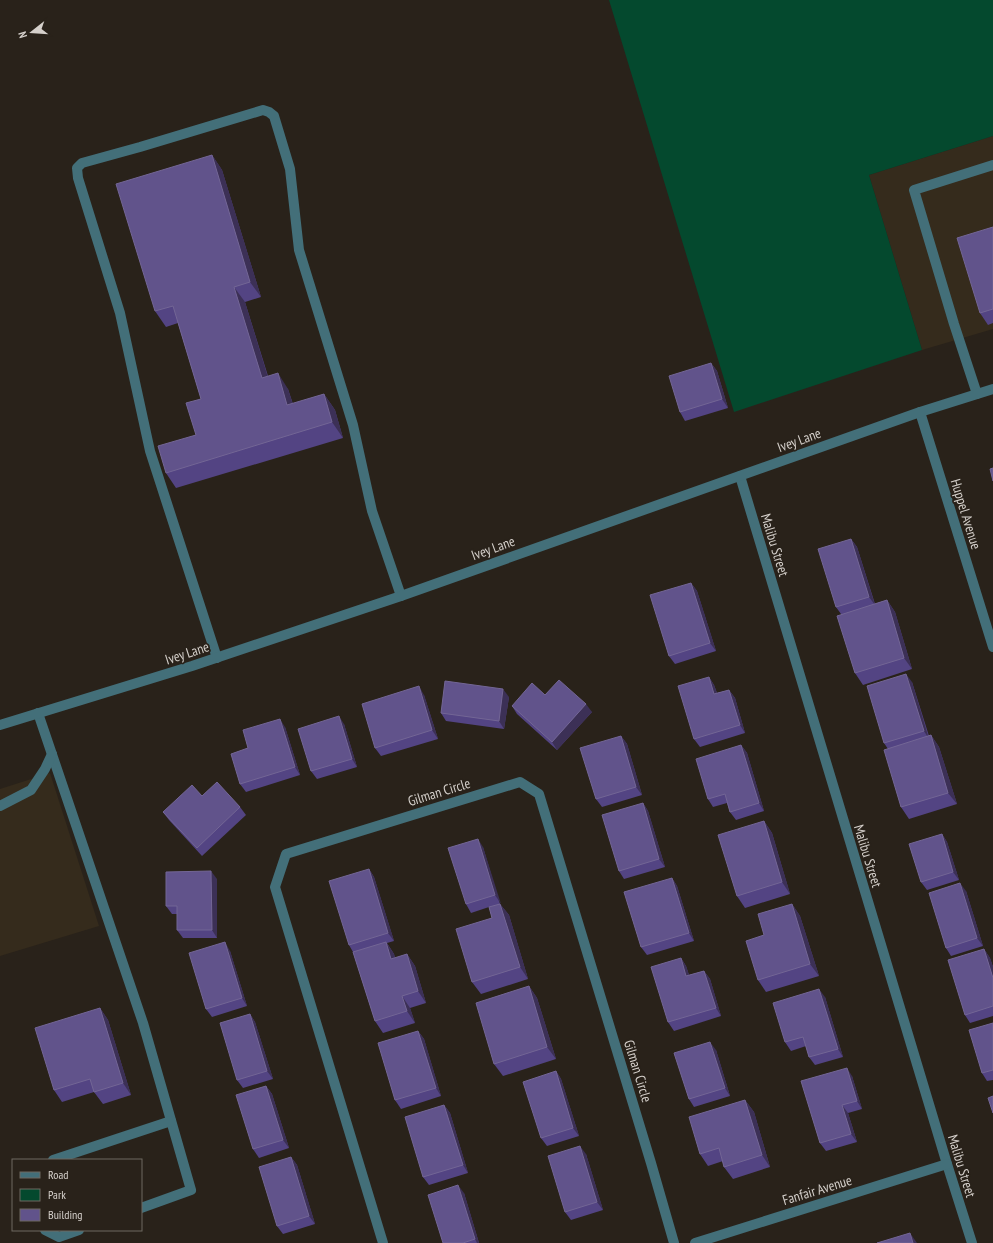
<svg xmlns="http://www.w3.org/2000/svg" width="993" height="1243" font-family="'PT Sans Narrow',sans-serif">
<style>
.built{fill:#352b1c}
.green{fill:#04492e}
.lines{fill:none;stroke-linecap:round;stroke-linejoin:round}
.minor{stroke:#436f79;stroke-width:10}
.wall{fill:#534483}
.shaded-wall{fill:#3c3056}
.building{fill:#61538b;stroke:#736695}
.labels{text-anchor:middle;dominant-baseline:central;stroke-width:3.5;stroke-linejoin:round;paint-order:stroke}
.street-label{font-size:14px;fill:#d5d0cb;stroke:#29221a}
</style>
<rect width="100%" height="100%" fill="#29221a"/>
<g class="built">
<path d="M993,136V329L922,350L869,175Z"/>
<path d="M50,773L99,926L0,956V789Z"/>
</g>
<path class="green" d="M609,0H993V136L869,175L922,350L734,412Z"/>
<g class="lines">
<g class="minor">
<path d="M977,394L954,324L914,190L993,165"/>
<path d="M920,412L993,647"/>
<path d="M740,476L947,1164L972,1243"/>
<path d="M217,658L150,451L120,313L78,178L77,168L82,163L140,147L263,110L269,112L274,116L290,169L299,250L353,425L372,511L401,596"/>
<path d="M38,713L143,1023L191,1190L141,1208"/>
<path d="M0,725L192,666L401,596L920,412L993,389"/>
<path d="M0,806L31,790L45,769L52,754"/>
<path d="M53,1160L171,1121"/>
<path d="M45,1230L59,1237L79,1230"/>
<path d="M383,1243L275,887L286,854L520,782L539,794L651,1163L674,1243"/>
<path d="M695,1243L947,1164"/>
</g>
</g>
<g class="wall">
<path d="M212,155L222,170L261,297L245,302L268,376L288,389L293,404L324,394L335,410L343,438L176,488L166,473L196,435L201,399L178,323L166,327L155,311Z"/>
<path d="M993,227V323L988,325L980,313Z"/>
<path d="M711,363L717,371L728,408L685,421L680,412Z"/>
<path d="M851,539L857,547L875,604L887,600L895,612L912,669L863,685L855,673L841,614L836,607Z"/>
<path d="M691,583L697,591L716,651L675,664L669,656Z"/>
<path d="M709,677L714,685L717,693L729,690L735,698L745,733L700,747L694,739Z"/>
<path d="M912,682L929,736L931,735L939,747L957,804L909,819L901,807L888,749L884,743Z"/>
<path d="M424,695L438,739L381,756L375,748Z"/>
<path d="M545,695L592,712L557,750L517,714L512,706Z"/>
<path d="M509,697L504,729L446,721L441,713Z"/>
<path d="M344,724L357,767L317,779L311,771Z"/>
<path d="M285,727L300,775L246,792L240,784L248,748Z"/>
<path d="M621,736L627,744L642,795L602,807L596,799Z"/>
<path d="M741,745L747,753L764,811L736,820L730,812L727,803L713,807L708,799Z"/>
<path d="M202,796L240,807L246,815L202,856L169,820L163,812Z"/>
<path d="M643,803L648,811L665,867L624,879L619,871Z"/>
<path d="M764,821L772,833L790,894L745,908L737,896Z"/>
<path d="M942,834L947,842L959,880L927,890L921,882Z"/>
<path d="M483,847L500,904L509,915L528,979L481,994L472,982L492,918L489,907L471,913L466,904Z"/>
<path d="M369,869L374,877L394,941L387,943L394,954L395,958L407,954L415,966L426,1003L410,1008L415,1023L383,1033L375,1021L353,952L349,945Z"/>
<path d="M672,878L677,886L694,941L647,955L641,947Z"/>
<path d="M217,879V938H183L177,930V914H172L166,906Z"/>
<path d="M966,891L983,946L951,956L946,948Z"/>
<path d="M792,904L800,916L819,976L766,992L758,980L764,935Z"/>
<path d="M984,949L990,958L993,967V1016L970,1023L965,1015Z"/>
<path d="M230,951L247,1006L212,1017L206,1009Z"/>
<path d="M681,958L686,966L689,975L704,971L710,979L721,1016L674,1031L668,1022Z"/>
<path d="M529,986L537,998L556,1059L503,1076L494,1064Z"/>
<path d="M825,997L843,1057L815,1065L809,1057L806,1046L791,1051L785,1042Z"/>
<path d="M100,1008L108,1020L131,1095L103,1104L94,1092L62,1102L54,1090Z"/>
<path d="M250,1014L255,1022L273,1079L243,1088L237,1080Z"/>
<path d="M993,1023V1080L987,1081L982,1073Z"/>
<path d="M418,1031L424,1039L441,1096L401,1109L395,1100Z"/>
<path d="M716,1050L730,1096L694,1107L689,1099Z"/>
<path d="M556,1071L561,1079L579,1136L547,1146L541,1138Z"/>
<path d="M852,1076L862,1109L848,1113L857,1142L826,1151L820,1143Z"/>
<path d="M266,1086L272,1094L289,1148L259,1158L253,1149Z"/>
<path d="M745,1100L754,1112L770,1167L733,1179L724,1167L723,1161L708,1166L700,1154Z"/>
<path d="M444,1105L450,1113L468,1173L429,1185L423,1177Z"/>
<path d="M586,1154L603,1210L571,1220L565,1212Z"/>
<path d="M291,1157L297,1165L315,1224L283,1234L277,1226Z"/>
<path d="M464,1193L479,1243H443Z"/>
</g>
<g class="shaded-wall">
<path d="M212,155L222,170L261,297L250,282Z"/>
<path d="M234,287L245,302L273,394L262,378Z"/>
<path d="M711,363L717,371L728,408L722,399Z"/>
<path d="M278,373L288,389L298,421L287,405Z"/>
<path d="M324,394L335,410L343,438L332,422Z"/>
<path d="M851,539L857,547L875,605L869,597Z"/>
<path d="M691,583L697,591L716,651L710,643Z"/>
<path d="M887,600L895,612L912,669L904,658Z"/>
<path d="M906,674L912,682L929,739L924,731Z"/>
<path d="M709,677L714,685L720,702L714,694Z"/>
<path d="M419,686L424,695L438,739L432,730Z"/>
<path d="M503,689L509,697L504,729L499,721Z"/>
<path d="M729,690L735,698L745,733L740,725Z"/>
<path d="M586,704L592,712L557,750L552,742Z"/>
<path d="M339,716L344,724L357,767L352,759Z"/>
<path d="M280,719L285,727L300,775L295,767Z"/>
<path d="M931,735L939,747L957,804L948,793Z"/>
<path d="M621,736L627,744L642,795L636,787Z"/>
<path d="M741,745L747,753L764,811L759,803Z"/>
<path d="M643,803L648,811L665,867L659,859Z"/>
<path d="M764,821L772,833L790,894L782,882Z"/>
<path d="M942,834L947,842L959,880L953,872Z"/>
<path d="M478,839L483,847L501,904L495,895Z"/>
<path d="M369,869L374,877L394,941L388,933Z"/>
<path d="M211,871L217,879V938L212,930Z"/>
<path d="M672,878L677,886L694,941L689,933Z"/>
<path d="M960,883L966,891L983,946L977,938Z"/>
<path d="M500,904L509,915L528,979L520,967Z"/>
<path d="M792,904L800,916L819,976L810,964Z"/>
<path d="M225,942L230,951L247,1006L242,998Z"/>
<path d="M386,942L394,954L399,971L391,959Z"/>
<path d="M984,949L990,958L993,967V978Z"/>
<path d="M407,954L415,966L426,1003L418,991Z"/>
<path d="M681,958L686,966L692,984L686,976Z"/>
<path d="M704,971L710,979L721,1016L716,1008Z"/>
<path d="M529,986L537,998L556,1059L547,1047Z"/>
<path d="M819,989L825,997L843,1057L838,1049Z"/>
<path d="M402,996L410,1008L415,1023L407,1011Z"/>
<path d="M100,1008L108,1020L131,1095L123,1083Z"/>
<path d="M250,1014L255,1022L273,1079L267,1071Z"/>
<path d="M418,1031L424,1039L441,1096L436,1088Z"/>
<path d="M710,1042L716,1050L730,1096L725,1088Z"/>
<path d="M847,1068L852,1076L862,1109L857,1101Z"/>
<path d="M556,1071L561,1079L579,1136L573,1128Z"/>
<path d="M266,1086L272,1094L289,1148L283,1140Z"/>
<path d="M745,1100L754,1112L770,1167L762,1155Z"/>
<path d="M444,1105L450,1113L468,1173L463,1165Z"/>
<path d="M842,1105L848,1113L857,1142L851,1134Z"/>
<path d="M580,1146L586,1154L603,1210L597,1202Z"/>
<path d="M291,1157L297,1165L315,1224L309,1216Z"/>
<path d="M458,1185L464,1193L479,1243H477L475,1239Z"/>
<path d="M910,1233L917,1243H913Z"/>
</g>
<g class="building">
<path d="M212,155L250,282L234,287L262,378L278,373L287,405L324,394L332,422L166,473L158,446L196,435L186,403L201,399L173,306L155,311L116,184Z"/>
<path d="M993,227V309L980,313L957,238Z"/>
<path d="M711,363L722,399L680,412L669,376Z"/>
<path d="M993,468V481L990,469Z"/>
<path d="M851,539L869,597L836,607L818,549Z"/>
<path d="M691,583L710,643L669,656L650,595Z"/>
<path d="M887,600L904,658L855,673L837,616Z"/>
<path d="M906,674L924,731L884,743L867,686Z"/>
<path d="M709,677L714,694L729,690L740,725L694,739L678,686Z"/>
<path d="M559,680L586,704L552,742L512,706L532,683L545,695Z"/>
<path d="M445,681L503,689L499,721L441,713Z"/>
<path d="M419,686L432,730L375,748L362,704Z"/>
<path d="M339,716L352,759L311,771L298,729Z"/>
<path d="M280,719L295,767L240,784L231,754L248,748L243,730Z"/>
<path d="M931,735L948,793L901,807L884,750Z"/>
<path d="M621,736L636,787L596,799L580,748Z"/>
<path d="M741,745L759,803L730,812L725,794L708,799L696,759Z"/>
<path d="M217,782L240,807L197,848L163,812L192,785L202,796Z"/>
<path d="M643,803L659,859L619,871L602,815Z"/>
<path d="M764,821L782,882L737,896L718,835Z"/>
<path d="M942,834L953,872L921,882L909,844Z"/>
<path d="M478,839L495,895L466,904L448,848Z"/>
<path d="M369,869L388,933L349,945L329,881Z"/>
<path d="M211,871L212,930H177V906H166V872Z"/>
<path d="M672,878L689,933L641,947L624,892Z"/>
<path d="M960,883L977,938L946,948L929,893Z"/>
<path d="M500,904L520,967L472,982L456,929L492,918L489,907Z"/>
<path d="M792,904L810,964L758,980L746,941L764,935L758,914Z"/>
<path d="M225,942L242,998L206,1009L189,953Z"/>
<path d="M386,942L391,959L407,954L418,991L402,996L407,1011L375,1021L353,952Z"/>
<path d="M984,949L993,978V1006L965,1015L948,960Z"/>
<path d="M681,958L686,976L704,971L716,1008L668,1022L651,967Z"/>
<path d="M529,986L547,1047L494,1064L476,1003Z"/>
<path d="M819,989L838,1049L809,1057L803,1037L785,1042L773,1003Z"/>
<path d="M100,1008L123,1083L94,1092L90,1079L54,1090L35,1028Z"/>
<path d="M250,1014L267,1071L237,1080L220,1023Z"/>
<path d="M993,1023V1070L982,1073L969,1030Z"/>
<path d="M418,1031L436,1088L395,1100L378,1043Z"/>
<path d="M710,1042L725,1088L689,1099L674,1053Z"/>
<path d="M847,1068L857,1101L842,1105L851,1134L820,1143L801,1081Z"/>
<path d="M556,1071L573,1128L541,1138L523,1082Z"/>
<path d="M266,1086L283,1140L253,1149L236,1095Z"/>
<path d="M993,1096V1113L988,1098Z"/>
<path d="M745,1100L762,1155L724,1167L719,1148L700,1154L689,1117Z"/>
<path d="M444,1105L463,1165L423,1177L405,1117Z"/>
<path d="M580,1146L597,1202L565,1212L548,1156Z"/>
<path d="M291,1157L309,1216L277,1226L259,1167Z"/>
<path d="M458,1185L475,1239L463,1243H443L428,1195Z"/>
<path d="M910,1233L913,1243H877Z"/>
</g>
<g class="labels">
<g class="street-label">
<text transform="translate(799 440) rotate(-20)">Ivey Lane</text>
<text transform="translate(966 514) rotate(73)">Huppel Avenue</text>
<text transform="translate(775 545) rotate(73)">Malibu Street</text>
<text transform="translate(493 548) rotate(-20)">Ivey Lane</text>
<text transform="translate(187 653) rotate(-18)">Ivey Lane</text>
<text transform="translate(439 792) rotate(-17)">Gilman Circle</text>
<text transform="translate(868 856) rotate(73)">Malibu Street</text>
<text transform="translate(638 1071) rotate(73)">Gilman Circle</text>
<text transform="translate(962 1166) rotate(73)">Malibu Street</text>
<text transform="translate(817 1190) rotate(-17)">Fanfair Avenue</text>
</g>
</g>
<rect x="12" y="1159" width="130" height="72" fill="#29221a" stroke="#6e6861"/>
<rect x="20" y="1172" width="20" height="6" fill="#436f79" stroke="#6e6861"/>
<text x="48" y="1179" font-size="12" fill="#d5d0cb">Road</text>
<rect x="20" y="1189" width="20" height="12" fill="#04492e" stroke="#6e6861"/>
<text x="48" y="1199" font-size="12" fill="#d5d0cb">Park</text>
<rect x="20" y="1209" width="20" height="12" fill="#61538b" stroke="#6e6861"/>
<text x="48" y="1219" font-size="12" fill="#d5d0cb">Building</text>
<g transform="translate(32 32) rotate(253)" stroke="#29221a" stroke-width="3" paint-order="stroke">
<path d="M0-3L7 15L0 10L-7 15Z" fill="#d5d0cb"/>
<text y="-6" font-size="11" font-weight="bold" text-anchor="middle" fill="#d5d0cb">N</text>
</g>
</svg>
